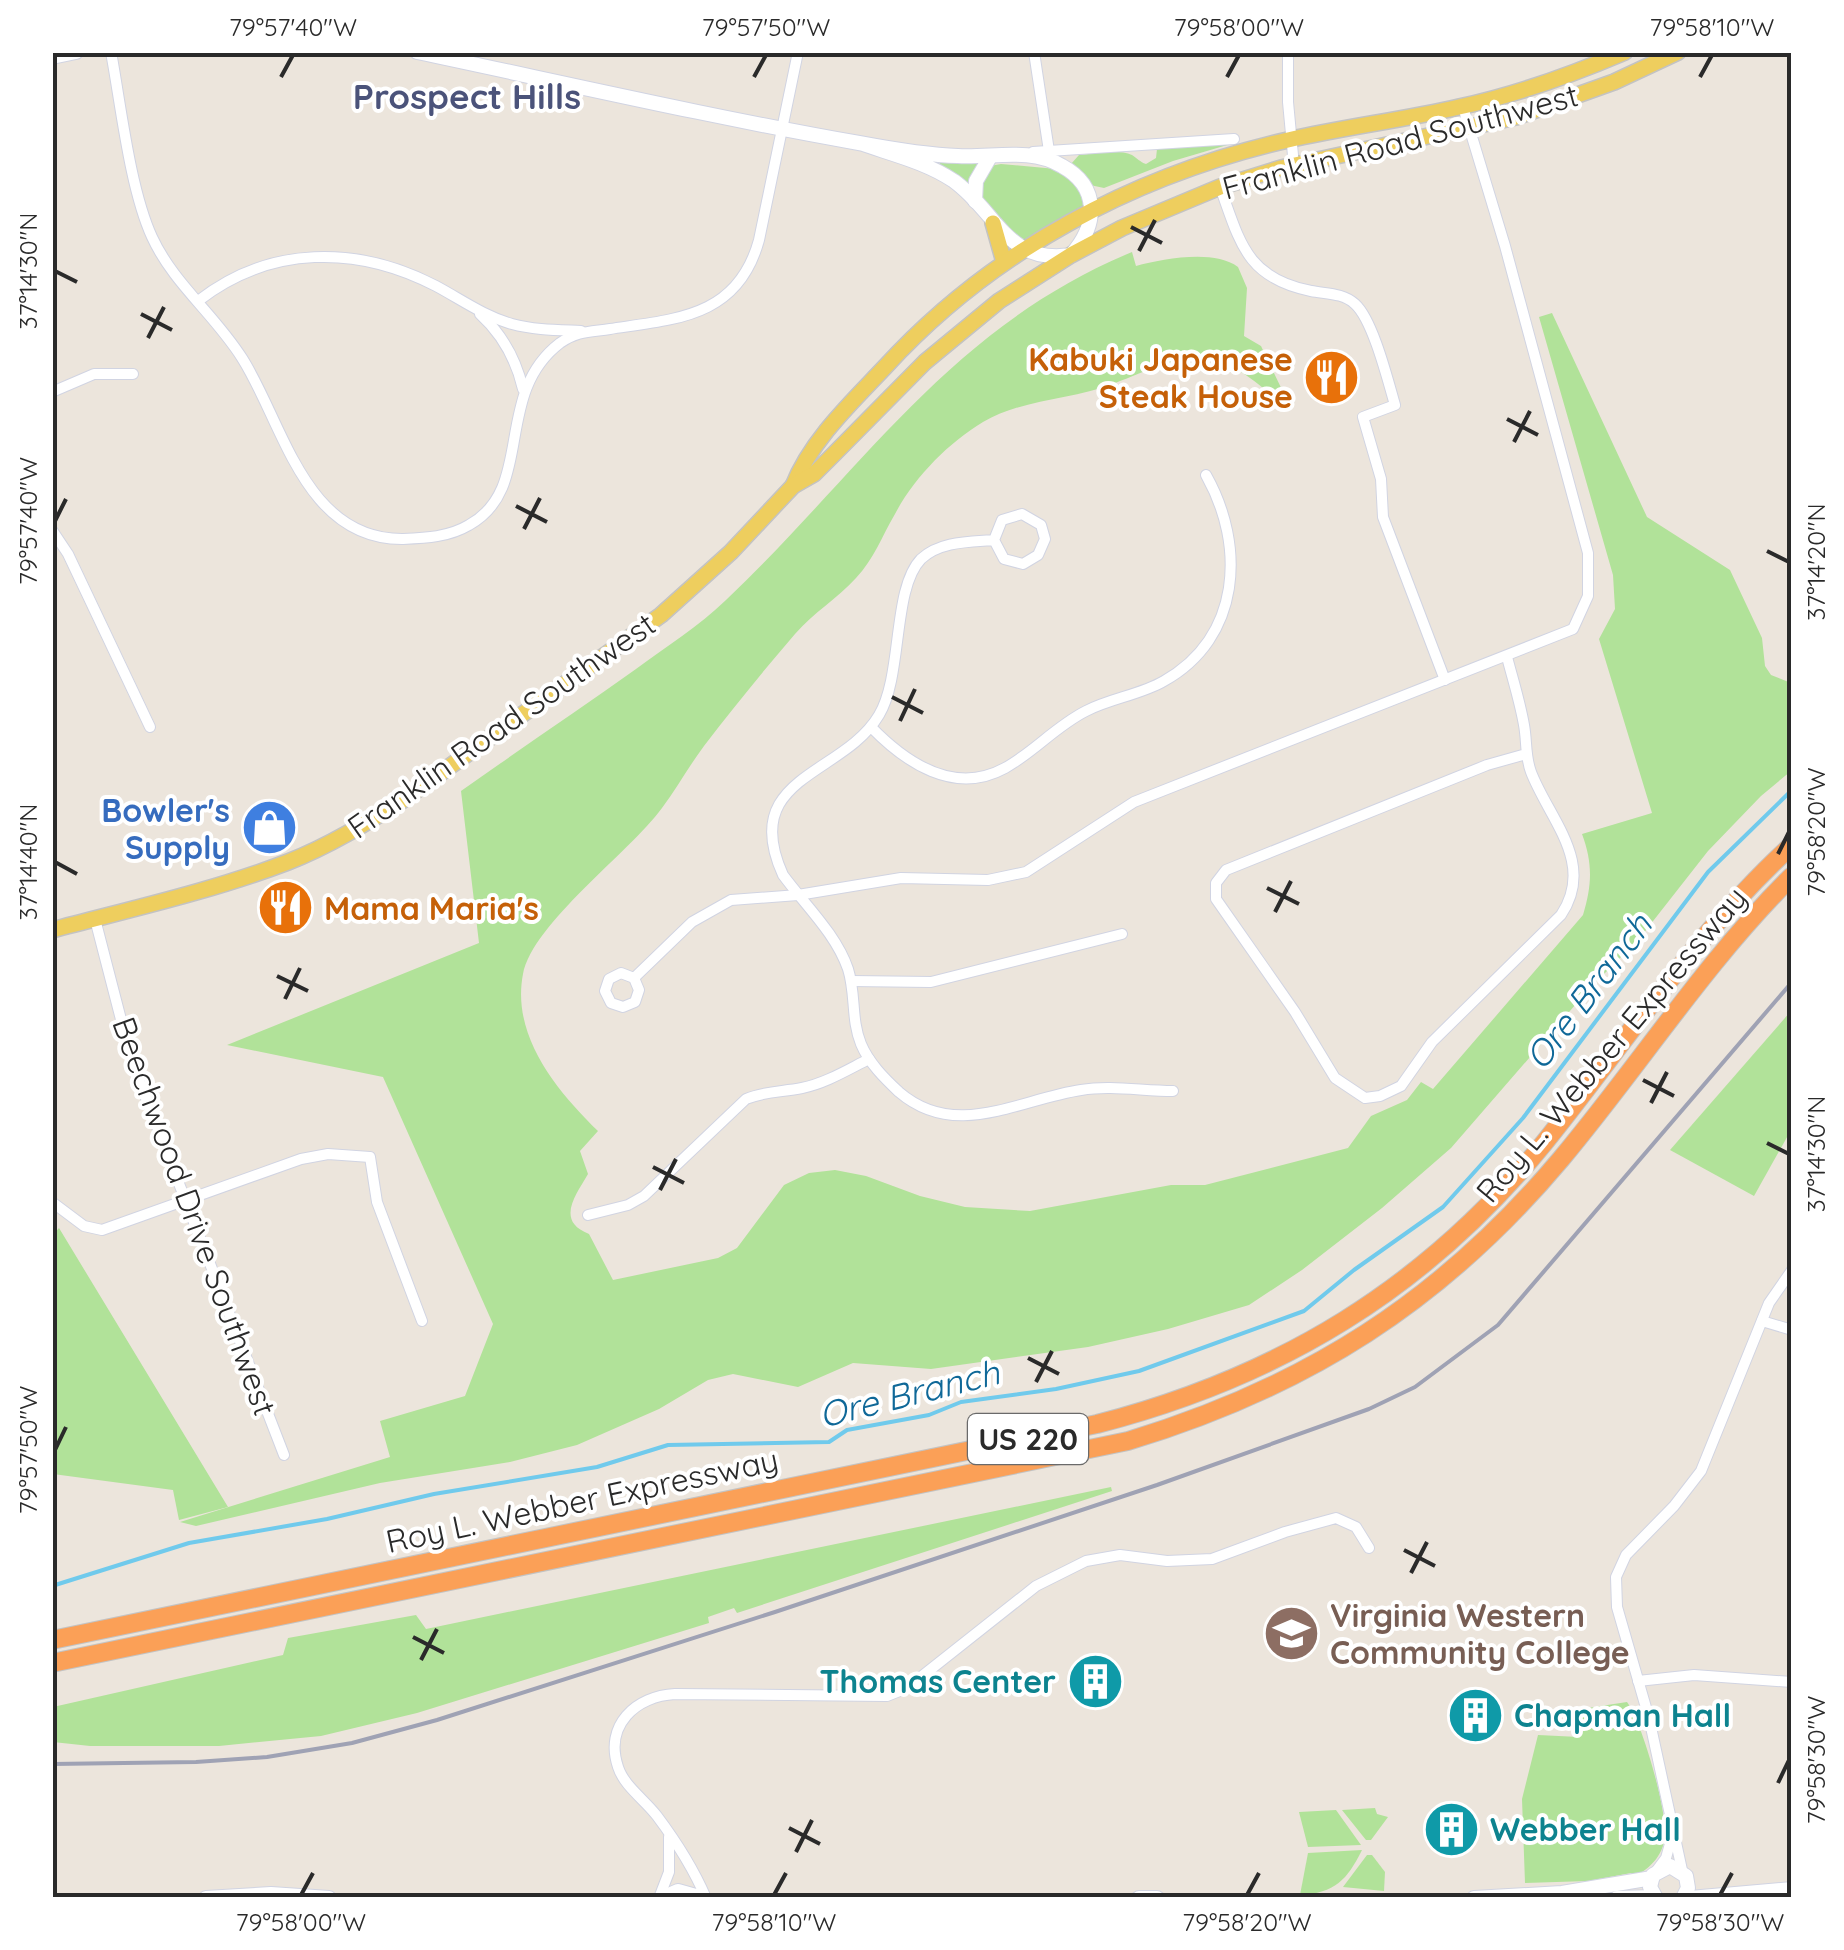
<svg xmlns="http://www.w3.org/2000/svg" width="1844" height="1950" font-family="Quicksand,sans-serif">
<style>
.green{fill:#b1e299}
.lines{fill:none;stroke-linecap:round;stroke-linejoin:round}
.stream{stroke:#70caec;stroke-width:4}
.street-casing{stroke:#d1d4e2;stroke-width:12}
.secondary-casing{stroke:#d1d4e2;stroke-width:16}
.primary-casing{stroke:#c3c3c3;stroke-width:18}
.highway-casing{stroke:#c3c3c3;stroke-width:20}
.street{stroke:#fff;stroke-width:10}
.secondary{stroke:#fff;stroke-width:14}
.primary{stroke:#eece5e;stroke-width:15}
.highway{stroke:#fba057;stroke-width:18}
.rail{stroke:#9fa2b4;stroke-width:4}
.ticks{fill:none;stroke:#2a2a2a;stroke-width:4}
.labels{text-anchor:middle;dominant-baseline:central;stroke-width:8;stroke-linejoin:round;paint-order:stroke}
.shield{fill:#fff;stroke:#6a6a6a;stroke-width:2.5}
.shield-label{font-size:30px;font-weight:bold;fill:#2a2a2a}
.street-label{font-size:32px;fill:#2a2a2a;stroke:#fff}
.food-label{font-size:32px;font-weight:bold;fill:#c56008;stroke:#fff;text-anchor:end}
.shop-label{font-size:32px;font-weight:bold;fill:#366cbe;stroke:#fff;text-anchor:end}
.education-label{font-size:32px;font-weight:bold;fill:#785e54;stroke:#fff;text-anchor:start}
.culture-label{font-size:32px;font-weight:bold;fill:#0d838f;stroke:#fff;text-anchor:start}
.neighbourhood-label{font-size:35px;font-weight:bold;fill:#4b537a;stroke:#fff}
.water-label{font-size:35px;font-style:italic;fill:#0f6898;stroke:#fff}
.neatline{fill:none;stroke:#2a2a2a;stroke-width:4}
.ticks-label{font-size:25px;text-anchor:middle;fill:#2a2a2a}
</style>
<rect width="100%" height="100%" fill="#ece5dc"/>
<g class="green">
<path d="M1234,143L1173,161L1104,188L1090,185L1071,164L1079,155C1093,154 1118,148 1132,155C1137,158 1140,162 1146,164L1156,158L1157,149Z"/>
<path d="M941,161L979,164L971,177L970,187L939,165Z"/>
<path d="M1001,164L1056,169L1074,179L1087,204L1022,242L981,197L979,182L990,166Z"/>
<path d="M1132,252L1136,266C1163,259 1214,249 1238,267L1247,288L1244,336L1261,346L1285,396L1276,399C1206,338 1191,354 1113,384C1071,400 1022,399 983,422C948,443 914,478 895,514C882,536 874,559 856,578C838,598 813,613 795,634C764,670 733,708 704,746C689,766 677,788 662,808C629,853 533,923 523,974C511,1036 557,1091 598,1131L580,1151L588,1174C576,1195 555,1221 589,1234L613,1280L718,1258L737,1248L784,1185L809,1173L835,1170L866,1176L920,1196L965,1207L1030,1211L1171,1185H1205L1348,1148L1371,1116L1407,1100L1421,1082L1433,1089L1583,915C1592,885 1593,864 1582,834L1652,813L1599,639L1615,609L1613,575L1539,317L1552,313L1647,517L1730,570L1762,638L1765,666L1771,675L1791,683V771L1761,796L1708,851L1639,939L1589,989L1451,1148L1382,1208L1302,1270L1249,1305L1168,1329L1088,1347L931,1369L853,1363L798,1387L733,1374L708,1380L659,1409L577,1445L510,1462L380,1483L196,1526L180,1522L390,1457L380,1421L465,1396L493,1324L383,1077L227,1045L479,943L461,791C519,750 578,710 636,669C666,647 699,626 726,600C863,470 949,328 1132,252Z"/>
<path d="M1791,1011V1130L1754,1196L1670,1150Z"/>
<path d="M59,1228L228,1507L179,1520L173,1490L53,1474L52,1236Z"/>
<path d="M1111,1487L1112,1491L737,1613L734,1608L708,1617L709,1623L417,1713L321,1736L219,1746H90L53,1742V1707L283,1655L288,1638L416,1615L426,1629Z"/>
<path d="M1627,1702C1642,1722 1666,1807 1665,1833C1665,1853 1651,1869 1634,1876L1631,1873L1588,1881L1525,1883L1522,1799L1538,1735L1579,1737L1581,1709Z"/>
<path d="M1375,1808L1377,1814L1388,1817L1371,1840H1366L1342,1810Z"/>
<path d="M1336,1810L1361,1845L1308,1847L1299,1812Z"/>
<path d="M1362,1850C1347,1880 1335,1893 1300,1895L1308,1853Z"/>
<path d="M1367,1855H1372L1385,1872L1384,1891L1343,1887Z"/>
</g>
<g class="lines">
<path class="stream" d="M52,1586L189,1543L327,1519L434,1494L597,1467L668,1445L829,1442L847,1430L929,1415L961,1402L1056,1389L1139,1371L1304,1311L1354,1270L1443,1207L1523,1118L1708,872L1792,790"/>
<defs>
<g id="street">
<path d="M111,52C121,106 130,189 152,237C173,283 215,315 242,358C283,422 304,540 403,539C426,538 449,537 469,525C536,488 492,395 560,343C577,331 590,332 610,329C677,319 738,317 759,240L798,52"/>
<path d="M1034,52L1049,151"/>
<path d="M1288,52V102L1294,166"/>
<path d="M1033,152L1234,139"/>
<path d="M1220,187C1240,242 1246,278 1311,291C1327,294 1343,293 1355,304C1373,320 1388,381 1395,405L1363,417L1381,479L1383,517L1445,680"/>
<path d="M198,301C270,245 357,245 436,286C462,300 484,316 512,324C534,330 558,330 581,331"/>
<path d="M480,314C503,335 516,359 523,389"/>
<path d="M52,392L94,374H133"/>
<path d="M52,530L68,554L150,727"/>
<path d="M994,540L1002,520L1022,514L1041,525L1045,539L1038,555L1023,564L1004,559L994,540C970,542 940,541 921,559C892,589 903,675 879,715C843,776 738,776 783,875C805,905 836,934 848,969C856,994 851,1020 861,1044C869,1063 884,1078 899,1092C956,1141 1019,1099 1081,1090C1111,1085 1142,1091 1173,1091"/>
<path d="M1507,657C1513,680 1520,702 1524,725C1527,741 1525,756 1531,772C1549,819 1596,863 1561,915L1432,1042L1401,1086L1380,1096L1365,1098L1335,1078L1295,1012L1216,899V883L1226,870L1487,765L1526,754"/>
<path d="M871,727C905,762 954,796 1005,768C1034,752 1056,726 1086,711C1111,698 1140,695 1164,681C1241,638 1246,546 1206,475"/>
<path d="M95,919L132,1062L284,1455"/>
<path d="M634,978L621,973L609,979L605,991L611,1003L623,1007L635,1002L639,990L634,978L692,922L731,900L798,895L901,878L988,880L1026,872L1134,802L1573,629L1588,596V553L1505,246L1463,107"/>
<path d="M851,981L931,982L1122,934"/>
<path d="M52,1202L84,1226L102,1230L301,1159L328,1154L370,1157L377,1202L422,1321"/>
<path d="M588,1215L628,1205L644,1196L746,1099C765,1091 782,1092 802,1088C826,1083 847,1070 869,1059"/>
<path d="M1762,1321L1792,1330"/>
<path d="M1638,1681L1694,1675L1792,1682"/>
<path d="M1657,1870L1666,1858L1673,1833"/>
<path d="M1682,1870L1649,1718L1617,1607L1616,1577L1626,1555L1674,1506L1701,1471L1769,1303L1792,1270"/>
<path d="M659,1898L669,1872V1837"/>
<path d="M706,1898C694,1870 675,1840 657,1816C645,1800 624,1786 618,1767C604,1725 636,1696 675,1694L887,1696L907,1688L1036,1586L1086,1561L1120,1555L1167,1561L1212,1559L1285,1532L1336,1518L1356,1527L1369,1548"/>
</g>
<g id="secondary">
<path d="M417,52C564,83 711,117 859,143C891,149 925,155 958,156C993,158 1030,147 1062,166C1100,187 1098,225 1071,255C1007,265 997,212 954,181C926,162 891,154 860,143"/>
<path d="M52,57L76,52"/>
<path d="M975,201L976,181L990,157"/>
<path d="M206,1898L271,1894L329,1898"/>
<path d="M662,1898L678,1891L703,1898"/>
<path d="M1139,1898H1157"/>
<path d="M1474,1898L1562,1893L1652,1878"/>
<path d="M1617,1898L1655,1897"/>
<path d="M1656,1898L1650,1887L1653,1875L1670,1866L1686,1876L1688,1888L1683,1898"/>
<path d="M1690,1898L1792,1889"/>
</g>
<g id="primary">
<path d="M993,223L1004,262"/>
<path d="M793,486C811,440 852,402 885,367C992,250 1135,175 1288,140C1345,127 1403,120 1459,107C1516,95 1571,75 1625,52"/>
<path d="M52,930C131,909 212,891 288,862C329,846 366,823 403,800L661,615L731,552L793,486L814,474L835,453L925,362L999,301L1071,255L1122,228L1220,187L1281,168L1516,117L1614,82L1678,52"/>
</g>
<g id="highway">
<path d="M52,1640L1097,1424C1279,1377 1425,1289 1544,1143C1625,1043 1697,931 1792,845"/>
<path d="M52,1663L1128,1441C1306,1387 1441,1302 1561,1159C1639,1066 1705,962 1792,876"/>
</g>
</defs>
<use href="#street" class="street-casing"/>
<use href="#secondary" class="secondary-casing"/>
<use href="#primary" class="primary-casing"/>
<use href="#highway" class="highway-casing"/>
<use href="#street" class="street"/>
<use href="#secondary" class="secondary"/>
<use href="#primary" class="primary"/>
<use href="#highway" class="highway"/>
<path class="rail" d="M52,1764L196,1762L267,1757L352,1743L437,1720L775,1612L1157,1485L1369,1409L1415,1387L1498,1325L1792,982"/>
</g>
<path class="ticks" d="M281,77L293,55M754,77L766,55M1227,77L1239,55M1700,77L1712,55M1131,227L1162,243M1139,251L1155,220M55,271L77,282M141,314L172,330M148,338L164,307M1507,419L1538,435M1514,442L1530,411M516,506L547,522M55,521L66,499M524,529L540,498M1767,551L1789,562M892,697L923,713M900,721L915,689M1778,854L1789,832M55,862L77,874M1267,888L1299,904M1275,912L1291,881M277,976L308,991M285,999L300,968M1643,1080L1674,1096M1651,1103L1667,1072M1767,1143L1789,1154M653,1167L684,1183M660,1190L676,1159M1028,1358L1059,1374M1036,1382L1052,1351M55,1450L66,1427M1404,1550L1435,1566M1411,1573L1427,1542M413,1637L444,1653M421,1660L437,1629M1778,1783L1789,1760M789,1828L820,1844M796,1852L812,1820M301,1895L313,1873M774,1895L786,1873M1247,1895L1259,1873M1720,1895L1732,1873"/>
<defs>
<symbol id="restaurant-disc" viewBox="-11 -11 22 22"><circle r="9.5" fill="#e8710a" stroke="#fff"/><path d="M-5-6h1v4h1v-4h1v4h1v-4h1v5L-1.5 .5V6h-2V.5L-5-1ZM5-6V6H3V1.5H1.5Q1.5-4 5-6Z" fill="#fff"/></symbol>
<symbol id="shop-disc" viewBox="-11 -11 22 22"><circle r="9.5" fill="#3f7fe0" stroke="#fff"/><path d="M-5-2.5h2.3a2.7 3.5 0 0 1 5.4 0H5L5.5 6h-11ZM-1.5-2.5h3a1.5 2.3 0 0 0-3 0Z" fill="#fff"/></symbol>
<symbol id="university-disc" viewBox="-11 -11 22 22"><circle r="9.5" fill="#8d6e63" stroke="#fff"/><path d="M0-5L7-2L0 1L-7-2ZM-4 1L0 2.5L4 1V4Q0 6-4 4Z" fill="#fff"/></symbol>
<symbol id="building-disc" viewBox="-11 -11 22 22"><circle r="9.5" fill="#0f9aa8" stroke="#fff"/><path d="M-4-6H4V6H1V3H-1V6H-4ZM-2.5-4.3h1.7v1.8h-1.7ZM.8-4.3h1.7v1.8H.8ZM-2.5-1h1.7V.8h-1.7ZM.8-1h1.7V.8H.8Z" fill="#fff"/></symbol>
</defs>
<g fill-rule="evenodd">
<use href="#restaurant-disc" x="1300" y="346" width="63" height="63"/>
<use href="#shop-disc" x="238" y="796" width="63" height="63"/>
<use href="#restaurant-disc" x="254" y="876" width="63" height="63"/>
<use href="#university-disc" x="1260" y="1602" width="63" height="63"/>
<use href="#building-disc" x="1064" y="1650" width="63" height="63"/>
<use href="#building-disc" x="1444" y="1684" width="63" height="63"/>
<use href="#building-disc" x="1420" y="1798" width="63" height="63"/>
</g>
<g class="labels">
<rect class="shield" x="968" y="1414" width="120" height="50" rx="8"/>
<g class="shield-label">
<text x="1028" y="1439">US 220</text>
</g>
<g class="street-label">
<text transform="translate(1400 141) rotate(-15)">Franklin Road Southwest</text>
<text transform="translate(501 725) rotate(-35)">Franklin Road Southwest</text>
<text transform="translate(1611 1044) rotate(-50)">Roy L. Webber Expressway</text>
<text transform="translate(195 1216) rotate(70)">Beechwood Drive Southwest</text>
<text transform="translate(582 1500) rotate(-12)">Roy L. Webber Expressway</text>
</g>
<g class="food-label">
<text x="1293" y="359">Kabuki Japanese<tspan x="1293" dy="37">Steak House</tspan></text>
<text x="324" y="908" text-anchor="start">Mama Maria's</text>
</g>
<g class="shop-label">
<text x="230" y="810">Bowler's<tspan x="230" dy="37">Supply</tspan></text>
</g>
<g class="education-label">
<text x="1330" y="1615">Virginia Western<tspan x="1330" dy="37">Community College</tspan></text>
</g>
<g class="culture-label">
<text x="1056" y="1681" text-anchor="end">Thomas Center</text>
<text x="1514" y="1715">Chapman Hall</text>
<text x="1490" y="1829">Webber Hall</text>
</g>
<g class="neighbourhood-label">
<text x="467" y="96">Prospect Hills</text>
</g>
<g class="water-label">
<text transform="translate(1588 991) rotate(-53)">Ore Branch</text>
<text transform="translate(909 1393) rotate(-14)">Ore Branch</text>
</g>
</g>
<rect width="1844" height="1950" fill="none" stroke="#ffffff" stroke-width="110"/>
<rect x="55" y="55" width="1734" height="1840" class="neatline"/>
<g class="ticks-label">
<text x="293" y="36">79°57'40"W</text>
<text x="766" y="36">79°57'50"W</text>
<text x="1239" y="36">79°58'00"W</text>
<text x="1712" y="36">79°58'10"W</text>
<text transform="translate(28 271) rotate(-90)" y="9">37°14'30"N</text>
<text transform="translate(28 521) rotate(-90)" y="9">79°57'40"W</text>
<text transform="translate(1816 562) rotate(-90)" y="9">37°14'20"N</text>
<text transform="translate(1816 832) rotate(-90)" y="9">79°58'20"W</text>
<text transform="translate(28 862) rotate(-90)" y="9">37°14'40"N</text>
<text transform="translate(1816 1154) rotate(-90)" y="9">37°14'30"N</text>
<text transform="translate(28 1450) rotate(-90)" y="9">79°57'50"W</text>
<text transform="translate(1816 1760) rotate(-90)" y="9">79°58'30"W</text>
<text x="301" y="1931">79°58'00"W</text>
<text x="774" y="1931">79°58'10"W</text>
<text x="1247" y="1931">79°58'20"W</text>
<text x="1720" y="1931">79°58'30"W</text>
</g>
</svg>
